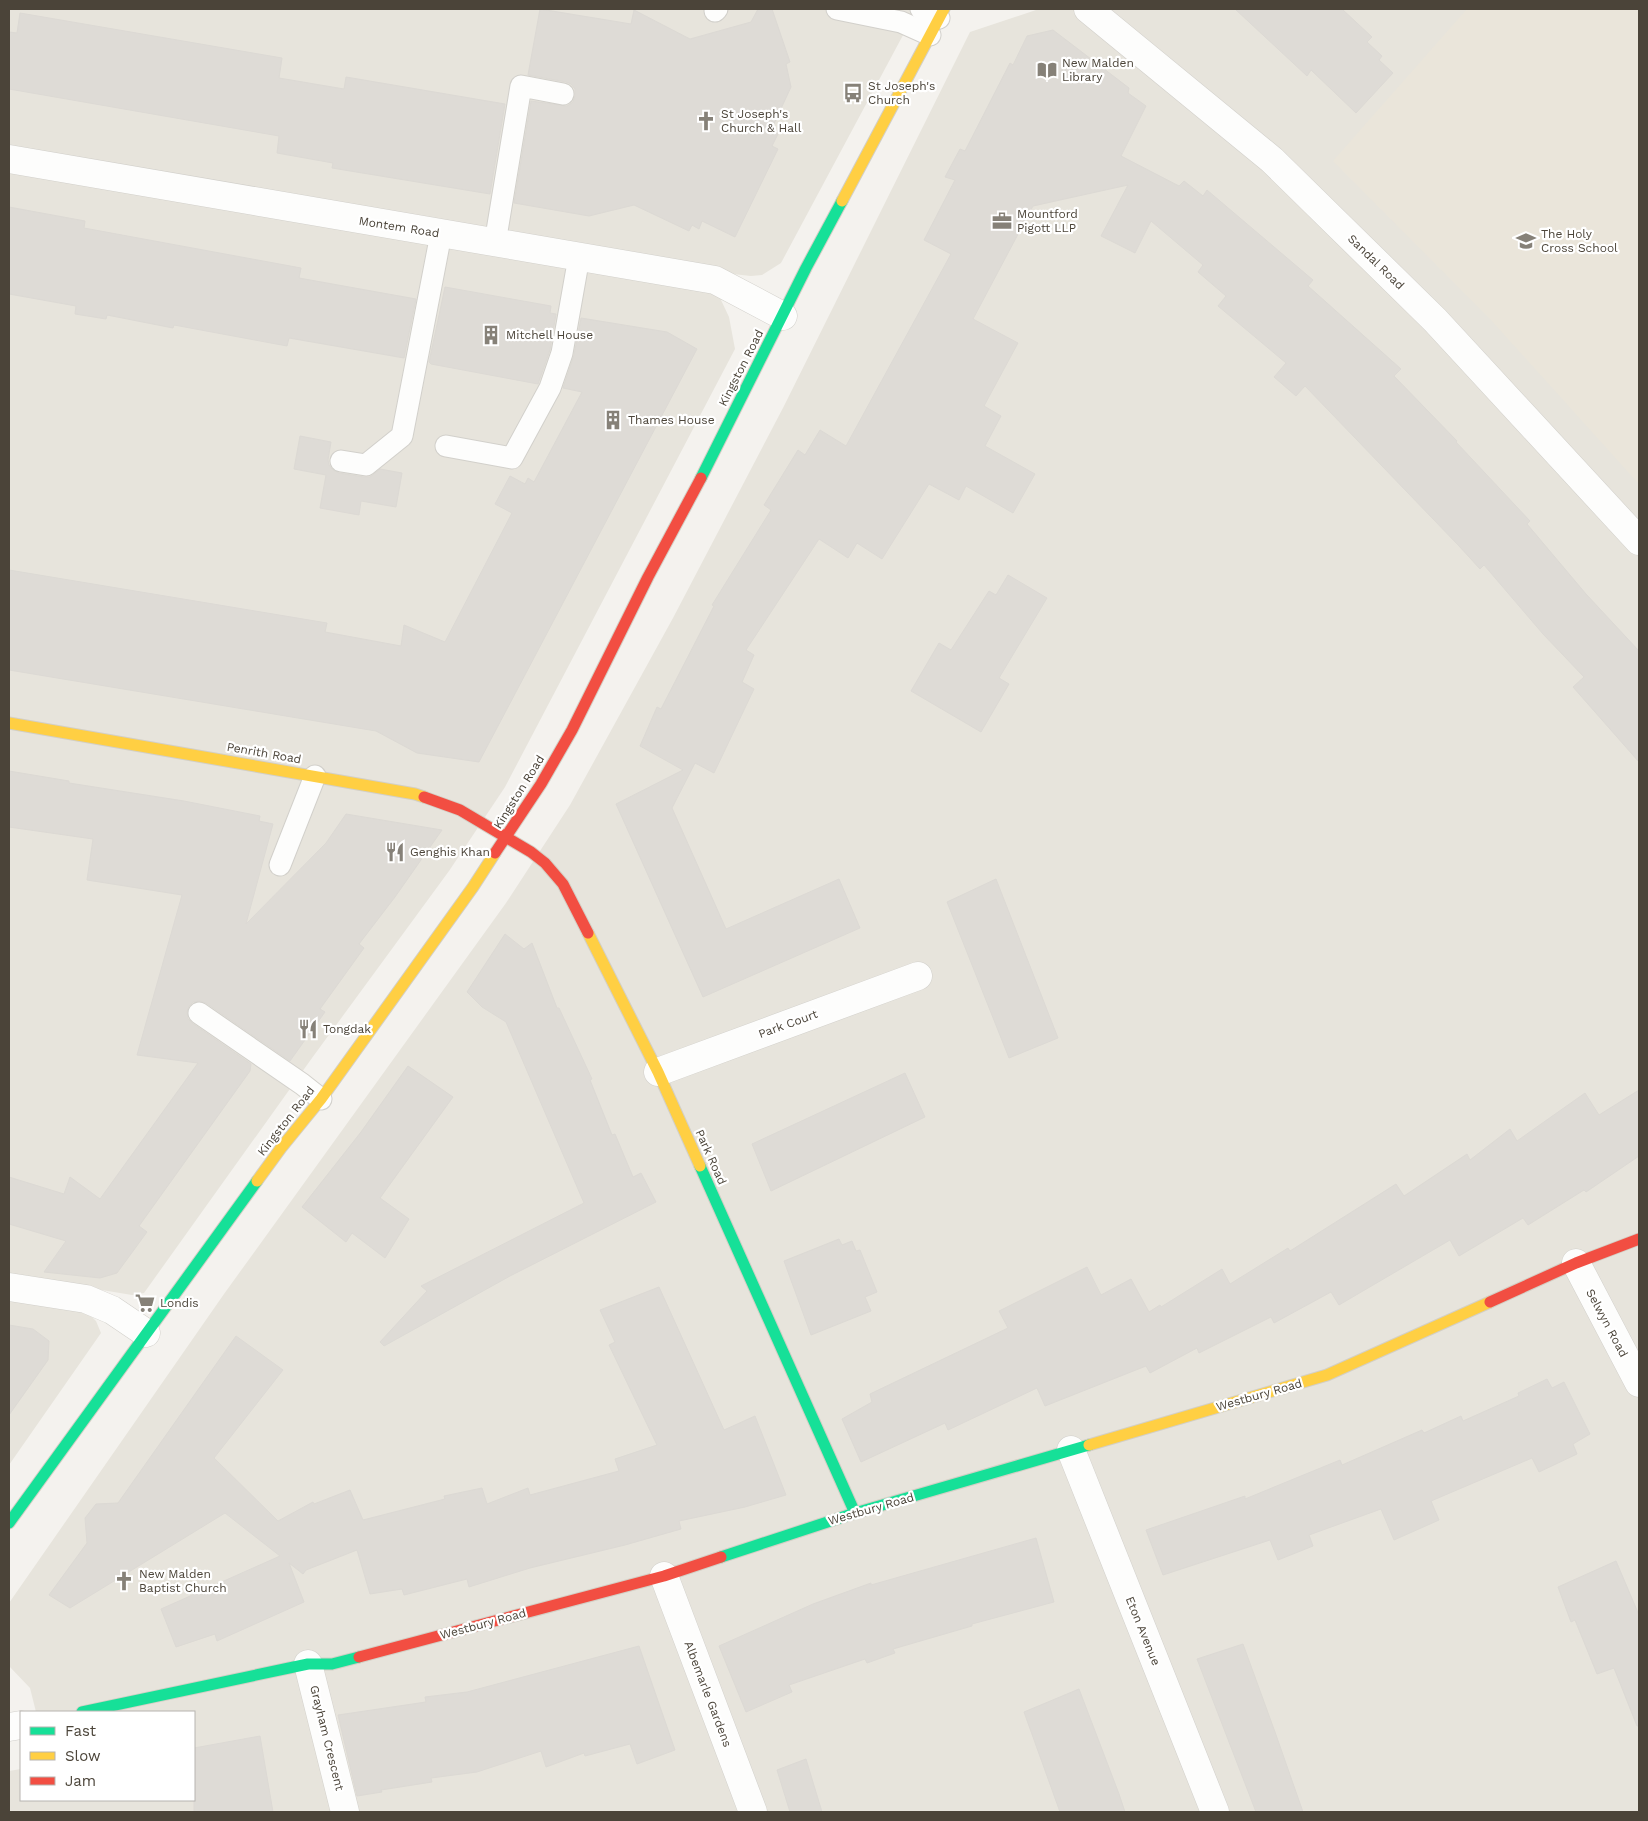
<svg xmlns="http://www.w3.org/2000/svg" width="1648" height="1821" font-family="'Work Sans',sans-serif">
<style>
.residential{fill:#e7e4dc}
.education{fill:#eae5da}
.building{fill:#dedbd6;stroke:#dcd9d4}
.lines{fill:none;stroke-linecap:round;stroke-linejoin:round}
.lane-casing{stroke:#d2d0cb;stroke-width:23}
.street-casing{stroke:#d2d0cb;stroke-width:29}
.fast-casing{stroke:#d3cfc5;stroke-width:13}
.slow-casing{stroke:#d3cfc5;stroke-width:13}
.jam-casing{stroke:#d3cfc5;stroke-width:13}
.lane{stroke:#fdfdfc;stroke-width:21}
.street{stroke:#fdfdfc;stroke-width:28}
.fast{stroke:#16e098;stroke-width:11}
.slow{stroke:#ffcf43;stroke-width:11}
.jam{stroke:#f24e42;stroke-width:11}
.labels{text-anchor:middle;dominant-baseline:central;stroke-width:4.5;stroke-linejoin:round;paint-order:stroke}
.poi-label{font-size:12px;fill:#4b4439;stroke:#fff;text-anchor:start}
.street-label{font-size:12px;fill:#4b4439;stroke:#fff}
</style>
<rect width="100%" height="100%" fill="#f4f2ee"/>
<g class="residential">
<path d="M9,9H917L781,263L762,275L751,276L733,274L721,300L729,317L735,349L505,787L449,871L312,1058L144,1293L132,1295L96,1289L89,1314L96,1321L101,1333L9,1465Z"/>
<path d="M1039,9H1639V1812H9V1771L21,1769V1800H194V1712H36L30,1688L9,1666V1603L224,1294L506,903L570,805L673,618L784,406L970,32Z"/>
</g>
<path class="education" d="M1467,9H1639V484L1491,320L1333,161Z"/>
<g class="building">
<path d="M540,9L631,24L634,10L690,39L751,22L758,9H772L790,62L786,64L791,87L772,128L779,132L772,146L778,149L735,237L702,221L699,229L692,225L689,231L634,205L589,216L514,203L531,101L567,106L573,102L575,96V89L571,84L566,82L528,75Z"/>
<path d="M1235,9H1342L1372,37L1367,42L1382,56L1379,60L1393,73L1356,113L1311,70L1307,76Z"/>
<path d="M20,13L282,58L279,78L344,89L346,77L505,104L490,194L332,168L333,163L277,153L279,136L9,89V32L17,33Z"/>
<path d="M1053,30L1129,88L1128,93L1146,106L1121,156L1179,186L1184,181L1203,196L1207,190L1313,280L1308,286L1401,369L1394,376L1457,441L1456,442L1530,521L1527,524L1586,594L1639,651V762L1573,687L1584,677L1543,634L1484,565L1480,569L1459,546L1305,386L1296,396L1274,377L1286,363L1218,306L1226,296L1198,272L1203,265L1151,221L1135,253L1101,236L1128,185L1033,206L973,319L1018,343L984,406L1001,416L985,446L1035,474L1013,513L966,486L959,500L929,484L882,559L857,543L848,558L819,539L746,650L754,655L742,682L754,689L714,773L695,763L672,808L726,929L839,879L860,928L703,997L616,804L683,770L640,746L657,707L661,709L714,606L712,605L771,510L764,505L798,450L805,455L820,430L846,446L951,254L924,240L955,180L945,177L960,149L965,151L1010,63L1013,65L1027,36Z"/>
<path d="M9,207L85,221L84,228L301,268L299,278L416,299L404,358L289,338L287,346L174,325L173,328L107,315L106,319L75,314L76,306L9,294Z"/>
<path d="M445,287L551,306L550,313L556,314L550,350L538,384L431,364L429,362Z"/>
<path d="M581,318L667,332L697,349L479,762L417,753L376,731L9,670V570L327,623L325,632L401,646L404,625L445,642L512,513L495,504L510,476L525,484L528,478L534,482L582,392L563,388L574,355Z"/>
<path d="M300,436L331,442L328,460L329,465L333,470L339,473L364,477H370L380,469L402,473L396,507L361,501L359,515L320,508L326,475L294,469Z"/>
<path d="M1008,575L1047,598L999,678L1009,684L981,732L911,691L939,643L951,650L989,591L996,595Z"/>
<path d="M9,771L69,781V783L184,801L260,816L259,821L273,824L246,924L326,843L346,814L442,830L395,897L359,944L364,948L320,1009L325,1012L290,1061L206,1003L200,1001L193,1002L189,1006L187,1012L188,1019L192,1023L251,1064L250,1071L139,1226L147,1232L117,1273L100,1278L44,1272L66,1241L9,1224V1177L64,1194L70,1177L100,1199L198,1063L137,1055L182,895L87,880L93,839L9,827Z"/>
<path d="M996,879L1058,1038L1009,1058L947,902Z"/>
<path d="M505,934L524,949L532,943L557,1008H559L592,1079L590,1080L612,1135L615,1134L633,1177L641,1173L656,1202L510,1276L384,1346L380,1342L427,1291L421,1286L584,1203L506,1022L482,1007L467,992Z"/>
<path d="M408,1066L453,1097L380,1198L409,1219L385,1258L352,1233L346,1242L302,1207L361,1132Z"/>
<path d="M905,1073L925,1117L771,1191L752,1144Z"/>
<path d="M1639,1090V1156L1586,1192L1584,1190L1528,1225L1523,1218L1459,1256L1450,1240L1339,1305L1331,1292L1274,1323L1271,1317L1199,1353L1197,1348L1150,1373L1146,1366L1045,1406L1037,1388L948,1430L945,1423L861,1462L842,1419L872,1402L870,1394L1008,1328L999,1311L1087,1267L1101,1295L1131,1279L1149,1312L1160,1305L1161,1307L1222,1269L1230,1284L1288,1248L1290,1251L1396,1184L1404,1196L1467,1154L1470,1160L1510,1129L1517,1141L1585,1093L1599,1115Z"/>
<path d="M839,1239L842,1245L852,1241L856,1251L860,1250L877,1292L865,1297L871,1311L811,1335L784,1261Z"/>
<path d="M659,1287L724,1430L755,1416L786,1495L745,1507L679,1521L681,1529L625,1545L530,1568L469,1587L467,1579L404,1595L402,1589L370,1594L357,1550L306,1570L303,1574L289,1563L304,1602L217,1641L215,1634L176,1647L161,1609L280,1556L225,1513L70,1608L49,1595L87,1543L85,1518L96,1504L118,1503L236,1336L283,1370L214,1458L278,1521L313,1502L314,1504L350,1490L363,1520L445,1499L444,1496L482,1488L487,1504L528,1488L530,1495L619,1471L615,1459L657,1445L609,1345L615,1342L600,1310Z"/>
<path d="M9,1325L33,1329L49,1341L48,1360L9,1415Z"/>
<path d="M1547,1379L1552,1388L1564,1382L1590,1434L1573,1444L1577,1454L1539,1472L1532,1458L1431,1501L1439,1520L1394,1540L1381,1509L1309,1535L1313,1546L1278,1560L1270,1540L1163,1575L1146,1530L1245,1496V1499L1340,1460L1342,1465L1422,1430L1424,1433L1461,1416L1463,1421L1519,1396L1518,1393Z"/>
<path d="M1036,1538L1054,1602L972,1624V1626L893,1649L895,1653L867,1663L865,1659L789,1685L792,1692L746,1712L719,1646L813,1604L871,1583V1585Z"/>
<path d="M1616,1561L1639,1615V1726H1637L1614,1668L1597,1674L1575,1620L1571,1622L1558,1587Z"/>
<path d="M1243,1644L1275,1732L1303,1812H1256L1197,1659Z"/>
<path d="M639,1646L675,1750L637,1764L630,1744L585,1756L584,1753L546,1767L541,1751L477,1772L431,1778L432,1782L381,1790L382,1792L357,1796L338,1715L426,1702L425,1697L467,1692Z"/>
<path d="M1079,1689L1119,1794L1125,1812H1060L1024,1712Z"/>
<path d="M260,1736L273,1812H194V1748Z"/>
<path d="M806,1759L822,1812H790L777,1770Z"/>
</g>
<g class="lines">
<defs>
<g id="lane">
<path d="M837,9L901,22L930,35"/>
<path d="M921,9L939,18"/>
<path d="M715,11L717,9"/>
<path d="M495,243L521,86L563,94"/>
<path d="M446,446L512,458L550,388L562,353L579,257"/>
<path d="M341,461L366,465L402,436L441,234"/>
<path d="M280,865L315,776"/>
<path d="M199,1013L302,1084L321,1099"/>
</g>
<g id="street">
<path d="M1088,9L1272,160L1435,320L1639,541"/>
<path d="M9,159L715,280L783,316"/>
<path d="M658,1072L918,976"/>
<path d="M1576,1263L1639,1383"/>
<path d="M9,1287L86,1299L112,1310L146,1333"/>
<path d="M1071,1450L1215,1812"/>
<path d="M664,1576L753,1812"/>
<path d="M308,1664L345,1812"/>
<path d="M9,1727L21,1725"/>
</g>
<g id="fast">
<path d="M701,478L806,268L842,201"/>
<path d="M700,1166L855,1513"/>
<path d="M9,1523L257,1181"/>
<path d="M721,1557L855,1513L1089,1445"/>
<path d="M82,1712L308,1664H332L359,1657"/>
</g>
<g id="slow">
<path d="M842,201L944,9"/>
<path d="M9,723L415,794L424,797"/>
<path d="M588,933L658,1072L700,1166"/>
<path d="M257,1181L281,1148L321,1099L473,887L495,853"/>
<path d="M1089,1445L1327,1375L1490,1302"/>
</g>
<g id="jam">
<path d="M424,797L460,810L531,852L545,863L563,884L588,933"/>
<path d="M495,853L541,784L572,730L648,577L701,478"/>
<path d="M1490,1302L1576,1263L1639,1239"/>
<path d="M359,1657L664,1576L721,1557"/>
</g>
</defs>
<use href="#lane" class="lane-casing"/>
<use href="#street" class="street-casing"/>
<use href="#fast" class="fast-casing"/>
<use href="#slow" class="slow-casing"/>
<use href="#jam" class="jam-casing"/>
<use href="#lane" class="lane"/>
<use href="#street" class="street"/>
<use href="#fast" class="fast"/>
<use href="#slow" class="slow"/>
<use href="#jam" class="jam"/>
</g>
<defs>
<symbol id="library-bare" viewBox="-9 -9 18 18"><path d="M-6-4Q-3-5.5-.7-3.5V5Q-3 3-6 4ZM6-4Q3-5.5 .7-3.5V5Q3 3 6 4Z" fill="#868178" stroke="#fff" stroke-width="2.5" paint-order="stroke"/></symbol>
<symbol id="bus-bare" viewBox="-9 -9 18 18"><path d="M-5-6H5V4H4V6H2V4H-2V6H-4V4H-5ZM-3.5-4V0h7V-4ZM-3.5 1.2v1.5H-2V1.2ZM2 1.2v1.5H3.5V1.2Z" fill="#868178" stroke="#fff" stroke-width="2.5" paint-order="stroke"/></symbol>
<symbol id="church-bare" viewBox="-9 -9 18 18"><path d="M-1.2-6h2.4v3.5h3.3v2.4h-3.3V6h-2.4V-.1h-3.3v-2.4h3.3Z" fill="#868178" stroke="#fff" stroke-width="2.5" paint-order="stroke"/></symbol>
<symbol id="office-bare" viewBox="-9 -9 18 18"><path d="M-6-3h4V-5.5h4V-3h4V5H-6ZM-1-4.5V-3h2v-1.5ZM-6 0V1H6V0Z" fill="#868178" stroke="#fff" stroke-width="2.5" paint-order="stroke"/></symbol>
<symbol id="school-bare" viewBox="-9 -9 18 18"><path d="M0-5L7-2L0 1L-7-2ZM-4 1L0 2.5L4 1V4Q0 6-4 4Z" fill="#868178" stroke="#fff" stroke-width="2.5" paint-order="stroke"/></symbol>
<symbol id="building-bare" viewBox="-9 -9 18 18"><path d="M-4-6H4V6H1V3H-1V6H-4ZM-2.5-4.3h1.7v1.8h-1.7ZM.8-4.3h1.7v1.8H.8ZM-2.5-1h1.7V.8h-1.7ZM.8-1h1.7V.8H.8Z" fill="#868178" stroke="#fff" stroke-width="2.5" paint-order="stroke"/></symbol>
<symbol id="restaurant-bare" viewBox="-9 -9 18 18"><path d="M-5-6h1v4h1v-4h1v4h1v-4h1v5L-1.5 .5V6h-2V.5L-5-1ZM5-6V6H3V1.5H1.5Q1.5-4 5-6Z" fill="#868178" stroke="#fff" stroke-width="2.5" paint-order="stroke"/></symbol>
<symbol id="supermarket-bare" viewBox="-9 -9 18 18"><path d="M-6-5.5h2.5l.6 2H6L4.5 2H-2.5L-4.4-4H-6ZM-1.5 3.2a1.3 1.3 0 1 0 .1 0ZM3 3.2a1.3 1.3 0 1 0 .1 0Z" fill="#868178" stroke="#fff" stroke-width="2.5" paint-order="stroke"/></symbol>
</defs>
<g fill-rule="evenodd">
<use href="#library-bare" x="1033" y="56" width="28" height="28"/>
<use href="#bus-bare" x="839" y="79" width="28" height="28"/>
<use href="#church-bare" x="692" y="107" width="28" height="28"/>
<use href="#office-bare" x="988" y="207" width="28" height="28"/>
<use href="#school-bare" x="1512" y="227" width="28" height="28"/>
<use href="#building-bare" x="477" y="321" width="28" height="28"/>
<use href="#building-bare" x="599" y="406" width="28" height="28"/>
<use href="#restaurant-bare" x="381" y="838" width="28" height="28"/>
<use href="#restaurant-bare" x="294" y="1015" width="28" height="28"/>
<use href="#supermarket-bare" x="131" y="1289" width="28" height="28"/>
<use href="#church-bare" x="110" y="1567" width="28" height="28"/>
</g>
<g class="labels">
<g class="poi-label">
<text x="1062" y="63">New Malden<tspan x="1062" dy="14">Library</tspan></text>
<text x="868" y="86">St Joseph's<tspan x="868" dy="14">Church</tspan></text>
<text x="721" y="114">St Joseph's<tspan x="721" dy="14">Church &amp; Hall</tspan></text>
<text x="1017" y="214">Mountford<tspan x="1017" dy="14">Pigott LLP</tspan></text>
<text x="1541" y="234">The Holy<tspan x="1541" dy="14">Cross School</tspan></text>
<text x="506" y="335">Mitchell House</text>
<text x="628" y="420">Thames House</text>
<text x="410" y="852">Genghis Khan</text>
<text x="323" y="1029">Tongdak</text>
<text x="160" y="1303">Londis</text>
<text x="139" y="1574">New Malden<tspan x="139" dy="14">Baptist Church</tspan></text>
</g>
<g class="street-label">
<text transform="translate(399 227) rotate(9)">Montem Road</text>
<text transform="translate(1376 262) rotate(44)">Sandal Road</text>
<text transform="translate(741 368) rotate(-63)">Kingston Road</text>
<text transform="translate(264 753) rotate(10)">Penrith Road</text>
<text transform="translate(519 792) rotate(-58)">Kingston Road</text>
<text transform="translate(788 1024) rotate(-20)">Park Court</text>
<text transform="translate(286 1121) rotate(-52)">Kingston Road</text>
<text transform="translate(711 1157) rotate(66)">Park Road</text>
<text transform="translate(1607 1323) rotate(62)">Selwyn Road</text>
<text transform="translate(1259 1395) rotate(-16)">Westbury Road</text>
<text transform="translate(871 1509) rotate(-16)">Westbury Road</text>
<text transform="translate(483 1624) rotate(-15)">Westbury Road</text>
<text transform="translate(1143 1631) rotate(68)">Eton Avenue</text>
<text transform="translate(708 1694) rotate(69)">Albemarle Gardens</text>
<text transform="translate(327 1738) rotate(76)">Grayham Crescent</text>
</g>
</g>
<rect width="1648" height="1821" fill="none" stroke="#4b4439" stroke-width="20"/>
<rect x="20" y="1711" width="175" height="90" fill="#ffffff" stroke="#b7b4b0"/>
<rect x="30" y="1727" width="25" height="8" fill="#16e098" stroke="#b7b4b0"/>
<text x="65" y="1736" font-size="15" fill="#4b4439">Fast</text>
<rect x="30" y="1752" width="25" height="8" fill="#ffcf43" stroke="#b7b4b0"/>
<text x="65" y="1761" font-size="15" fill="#4b4439">Slow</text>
<rect x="30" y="1777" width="25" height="8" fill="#f24e42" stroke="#b7b4b0"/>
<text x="65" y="1786" font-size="15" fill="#4b4439">Jam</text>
</svg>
